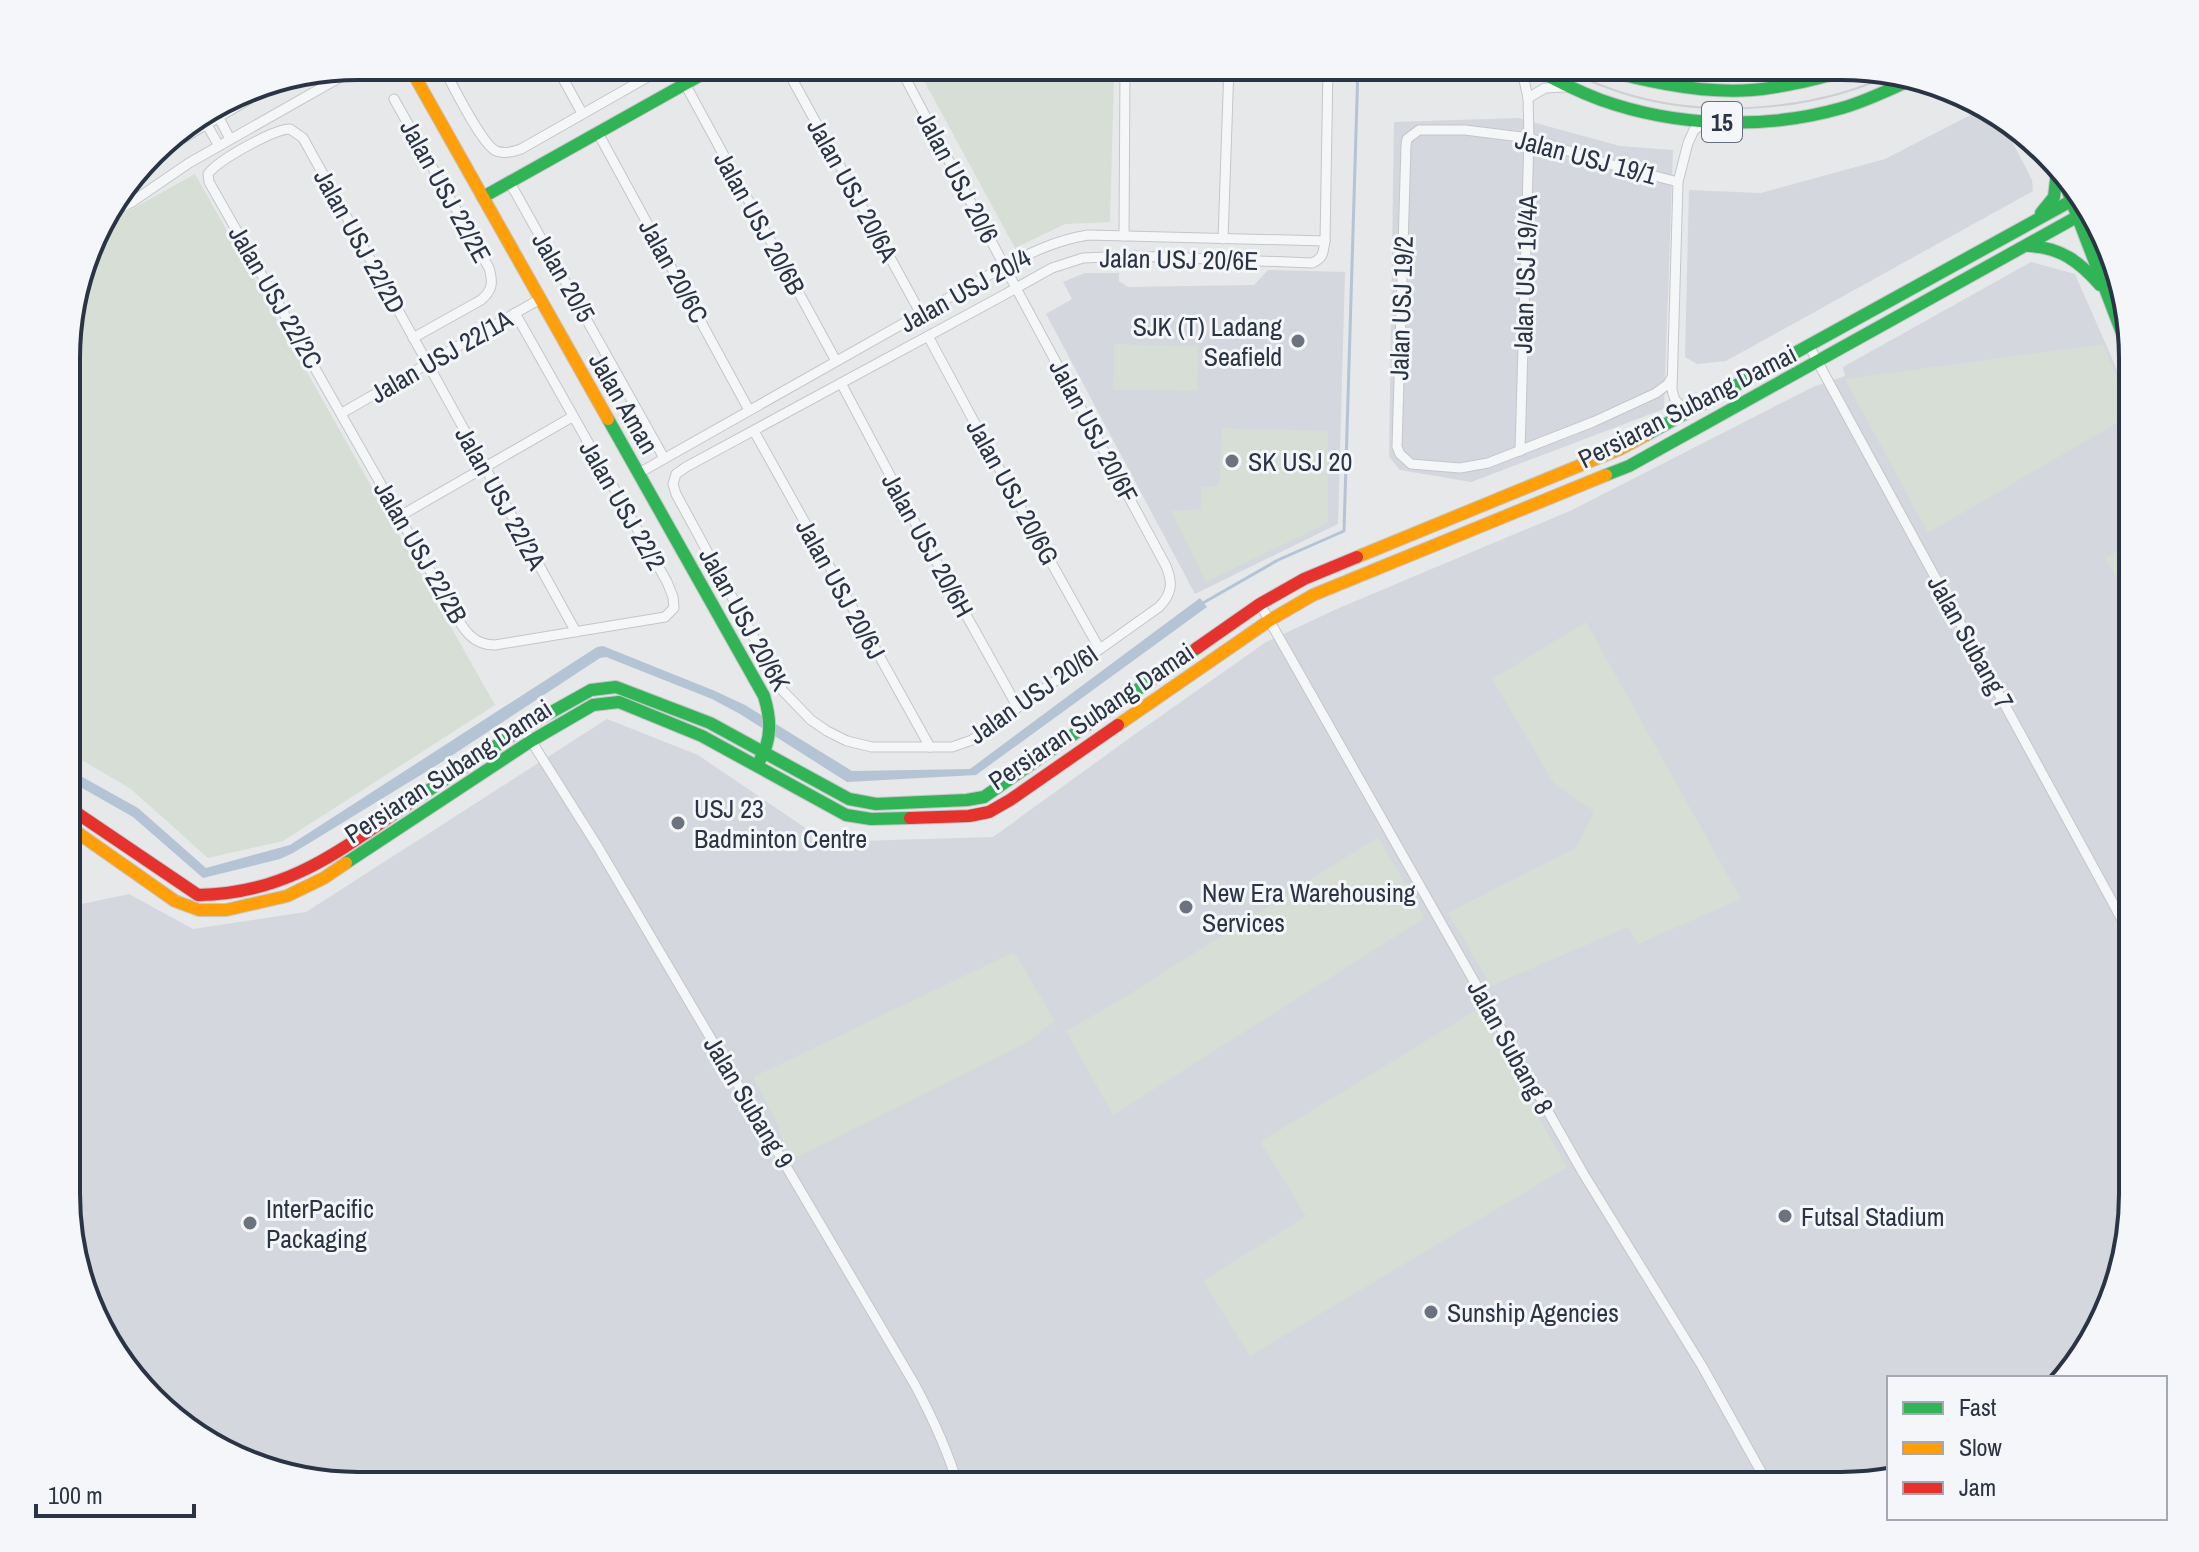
<svg xmlns="http://www.w3.org/2000/svg" width="2199" height="1552" font-family="'Archivo Narrow',sans-serif">
<style>
.built{fill:#d4d7dd}
.green{fill:#d6ded6}
.water{fill:#b4c4d5}
.lines{fill:none;stroke-linecap:round;stroke-linejoin:round}
.stream{stroke:#b4c4d5;stroke-width:3}
.street-casing{stroke:#c4c6c8;stroke-width:11}
.fast-casing{stroke:#c4c6c8;stroke-width:14}
.slow-casing{stroke:#c4c6c8;stroke-width:14}
.jam-casing{stroke:#c4c6c8;stroke-width:14}
.street{stroke:#f5f6f7;stroke-width:9}
.fast{stroke:#30b455;stroke-width:12}
.slow{stroke:#ff9f0a;stroke-width:12}
.jam{stroke:#e5322d;stroke-width:12}
.tram{stroke:#cecfd2;stroke-width:2}
.poi-dot{fill:#6c737f;stroke:#f4f6f9;stroke-width:3}
.labels{text-anchor:middle;dominant-baseline:central;stroke-width:6;stroke-linejoin:round;paint-order:stroke}
.shield{fill:#f4f6f9;stroke:#676e7b;stroke-width:2}
.shield-label{font-size:24px;font-weight:bold;fill:#2b3445}
.street-label{font-size:26px;fill:#2b3445;stroke:#f4f6f9}
.poi-label{font-size:26px;fill:#2b3445;stroke:#f4f6f9;text-anchor:start}
.rim{fill:none;stroke:#2b3445;stroke-width:4}
</style>
<rect width="100%" height="100%" fill="#e6e8ea"/>
<g class="built">
<path d="M1984,108L1999,116L2032,180L2033,191L1726,361L1697,364L1685,357L1689,190L1761,193L1885,159Z"/>
<path d="M1518,118L1620,146L1673,150L1664,409L1471,482L1400,470L1389,457L1394,122Z"/>
<path d="M2031,262L2075,274L2132,404V1212L2117,1288L2073,1371L2065,1378H1889V1475L1841,1486L340,1485L264,1470L181,1426L119,1355L105,1326L68,1210V907L129,894L193,929L306,912L607,719L698,755L826,842L993,837L1131,737L1266,642L1339,608L1572,510L1813,387L1845,376L1843,367Z"/>
<path d="M1268,270L1345,272L1338,524L1195,594L1046,314L1072,299L1063,282L1085,273H1119V281L1128,287L1254,285Z"/>
</g>
<g class="green">
<path d="M916,66H1112L1114,74L1110,222L1065,224L1015,248Z"/>
<path d="M195,174L495,705L283,841L208,858L131,789L68,752V321L96,229Z"/>
<path d="M1114,344L1198,346L1197,391L1113,390Z"/>
<path d="M2103,344L2132,414L1928,533L1845,379Z"/>
<path d="M1222,428L1328,431V523L1206,582L1171,511L1201,509V487L1219,486Z"/>
<path d="M2132,542V605L2105,558Z"/>
<path d="M1586,622L1741,899L1638,944L1628,927L1491,986L1448,913L1577,847L1594,812L1553,782L1492,679Z"/>
<path d="M1378,837L1425,918L1113,1115L1066,1031L1120,1000Z"/>
<path d="M1014,952L1055,1021L1026,1043L791,1160L775,1119L753,1077Z"/>
<path d="M1478,1009L1567,1167L1250,1356L1203,1281L1306,1216L1260,1142Z"/>
</g>
<path class="water" d="M1200,598L1207,607L976,775L847,782L740,714L712,699L606,657L600,658L442,762L293,853L280,859L203,878L133,817L68,780V769L138,808L206,868L290,845L597,647L603,646L715,691L745,705L852,771L970,769Z"/>
<g class="lines">
<path class="stream" d="M1203,603L1278,560L1344,531L1358,66"/>
<defs>
<g id="street">
<path d="M442,66C452,83 481,144 496,151C504,154 513,152 521,149L667,66"/>
<path d="M556,66L582,113"/>
<path d="M785,66L921,314"/>
<path d="M899,66L1016,288L1166,566C1173,583 1172,594 1159,607L972,740L952,747H872L847,741L827,731L811,720L783,691L676,494L673,484L676,474L686,467L1002,296L1052,268L1083,258L1134,256L1312,263C1324,258 1323,252 1325,241L1328,66"/>
<path d="M685,84L836,361"/>
<path d="M1528,98L1545,88L1565,87"/>
<path d="M394,99L489,268C493,282 493,290 481,300L413,338"/>
<path d="M219,118L230,139"/>
<path d="M207,125L219,146"/>
<path d="M598,133L749,410"/>
<path d="M151,157L278,82"/>
<path d="M509,181L664,458"/>
<path d="M126,190L132,202"/>
<path d="M106,216L132,202L189,163L360,66"/>
<path d="M1124,236L1125,66"/>
<path d="M1223,239L1229,66"/>
<path d="M515,313L667,582L673,597L674,608L665,617L495,645C469,645 461,624 449,604L209,182L208,174C218,160 274,129 290,129L303,138L576,632"/>
<path d="M928,336L1014,496L1099,648"/>
<path d="M1809,346L2132,938"/>
<path d="M1672,377L1668,384L1656,393L1593,422L1488,463L1460,468L1411,464L1400,454L1397,447L1406,146L1407,139L1419,130H1465L1529,138L1605,163L1678,182"/>
<path d="M841,383L927,545L1017,706"/>
<path d="M1695,406L1682,407L1675,400L1672,390L1678,182L1688,143L1694,130L1708,121"/>
<path d="M342,413L540,299"/>
<path d="M754,431L930,747"/>
<path d="M1520,451L1529,138L1528,98L1521,66"/>
<path d="M639,473L1005,266C1032,252 1057,240 1088,235L1325,241"/>
<path d="M400,516L572,417"/>
<path d="M1260,604L1583,1173L1702,1366L1769,1486"/>
<path d="M523,728L598,847L915,1385C932,1417 948,1450 958,1486"/>
</g>
<g id="fast">
<path d="M1530,66C1553,79 1577,91 1601,100C1677,127 1765,130 1842,108C1867,101 1891,89 1915,78"/>
<path d="M1592,66C1642,81 1699,94 1752,90C1789,87 1826,76 1862,67"/>
<path d="M2062,176L2132,359"/>
<path d="M483,197L717,66"/>
<path d="M2041,213L2054,197L2057,172"/>
<path d="M2029,246C2060,247 2080,262 2100,285"/>
<path d="M608,419L764,696C771,719 772,739 760,760"/>
<path d="M1646,435L2080,196"/>
<path d="M1606,475L1629,466L2091,209"/>
<path d="M420,796L523,728L591,690L616,687L710,723L849,799L876,804L967,800L984,797L1197,648"/>
<path d="M346,863L531,741L593,705L619,702L702,736L846,815L871,819L910,818"/>
</g>
<g id="slow">
<path d="M409,66L608,419"/>
<path d="M1357,557L1620,449L1646,435"/>
<path d="M1118,725L1270,620L1313,595L1606,475"/>
<path d="M68,826L175,901L199,910H226L287,896L324,878L346,863"/>
</g>
<g id="jam">
<path d="M1197,648L1260,604L1304,579L1357,557"/>
<path d="M68,807L198,895C292,894 345,846 420,796"/>
<path d="M910,818L969,816L989,812L1010,800L1118,725"/>
</g>
</defs>
<use href="#street" class="street-casing"/>
<use href="#fast" class="fast-casing"/>
<use href="#slow" class="slow-casing"/>
<use href="#jam" class="jam-casing"/>
<use href="#street" class="street"/>
<use href="#fast" class="fast"/>
<use href="#slow" class="slow"/>
<use href="#jam" class="jam"/>
<path class="tram" d="M1557,66C1580,77 1603,87 1626,94C1709,119 1816,111 1894,73"/>
</g>
<g class="poi-dot">
<circle cx="1298" cy="341" r="8"/>
<circle cx="1232" cy="461" r="8"/>
<circle cx="678" cy="823" r="8"/>
<circle cx="1186" cy="907" r="8"/>
<circle cx="1785" cy="1216" r="8"/>
<circle cx="250" cy="1223" r="8"/>
<circle cx="1431" cy="1312" r="8"/>
</g>
<g class="labels">
<rect class="shield" x="1702" y="102" width="40" height="40" rx="6"/>
<g class="shield-label">
<text x="1722" y="122">15</text>
</g>
<g class="street-label">
<text transform="translate(1586 157) rotate(15)">Jalan USJ 19/1</text>
<text transform="translate(958 177) rotate(62)">Jalan USJ 20/6</text>
<text transform="translate(853 190) rotate(61)">Jalan USJ 20/6A</text>
<text transform="translate(446 191) rotate(61)">Jalan USJ 22/2E</text>
<text transform="translate(760 223) rotate(61)">Jalan USJ 20/6B</text>
<text transform="translate(360 241) rotate(61)">Jalan USJ 22/2D</text>
<text transform="translate(1179 259) rotate(1)">Jalan USJ 20/6E</text>
<text transform="translate(674 271) rotate(61)">Jalan 20/6C</text>
<text transform="translate(1525 274) rotate(-88)">Jalan USJ 19/4A</text>
<text transform="translate(564 277) rotate(60)">Jalan 20/5</text>
<text transform="translate(965 290) rotate(-29)">Jalan USJ 20/4</text>
<text transform="translate(276 297) rotate(60)">Jalan USJ 22/2C</text>
<text transform="translate(1401 308) rotate(-88)">Jalan USJ 19/2</text>
<text transform="translate(441 356) rotate(-30)">Jalan USJ 22/1A</text>
<text transform="translate(624 403) rotate(60)">Jalan Aman</text>
<text transform="translate(1687 406) rotate(-27)">Persiaran Subang Damai</text>
<text transform="translate(1094 431) rotate(62)">Jalan USJ 20/6F</text>
<text transform="translate(1013 492) rotate(61)">Jalan USJ 20/6G</text>
<text transform="translate(501 498) rotate(61)">Jalan USJ 22/2A</text>
<text transform="translate(623 505) rotate(60)">Jalan USJ 22/2</text>
<text transform="translate(928 545) rotate(61)">Jalan USJ 20/6H</text>
<text transform="translate(421 552) rotate(60)">Jalan USJ 22/2B</text>
<text transform="translate(841 589) rotate(61)">Jalan USJ 20/6J</text>
<text transform="translate(745 619) rotate(61)">Jalan USJ 20/6K</text>
<text transform="translate(1971 642) rotate(61)">Jalan Subang 7</text>
<text transform="translate(1033 694) rotate(-35)">Jalan USJ 20/6I</text>
<text transform="translate(1091 716) rotate(-34)">Persiaran Subang Damai</text>
<text transform="translate(448 771) rotate(-33)">Persiaran Subang Damai</text>
<text transform="translate(1511 1047) rotate(61)">Jalan Subang 8</text>
<text transform="translate(749 1102) rotate(59)">Jalan Subang 9</text>
</g>
<g class="poi-label">
<text x="1282" y="326" text-anchor="end">SJK (T) Ladang<tspan x="1282" dy="30">Seafield</tspan></text>
<text x="1248" y="461">SK USJ 20</text>
<text x="694" y="808">USJ 23<tspan x="694" dy="30">Badminton Centre</tspan></text>
<text x="1202" y="892">New Era Warehousing<tspan x="1202" dy="30">Services</tspan></text>
<text x="266" y="1208">InterPacific<tspan x="266" dy="30">Packaging</tspan></text>
<text x="1801" y="1216">Futsal Stadium</text>
<text x="1447" y="1312">Sunship Agencies</text>
</g>
</g>
<path d="M0 0H2199V1552H0ZM358 80H1841A278 278 0 0 1 2119 358V1194A278 278 0 0 1 1841 1472H358A278 278 0 0 1 80 1194V358A278 278 0 0 1 358 80Z" fill="#f4f6f9" fill-rule="evenodd"/>
<path class="rim" d="M358 80H1841A278 278 0 0 1 2119 358V1194A278 278 0 0 1 1841 1472H358A278 278 0 0 1 80 1194V358A278 278 0 0 1 358 80Z"/>
<rect x="1887" y="1376" width="280" height="144" fill="#f4f6f9" stroke="#a4a8b1" stroke-width="2"/>
<rect x="1903" y="1402" width="40" height="12" fill="#30b455" stroke="#a4a8b1" stroke-width="2"/>
<text x="1959" y="1416" font-size="24" fill="#2b3445">Fast</text>
<rect x="1903" y="1442" width="40" height="12" fill="#ff9f0a" stroke="#a4a8b1" stroke-width="2"/>
<text x="1959" y="1456" font-size="24" fill="#2b3445">Slow</text>
<rect x="1903" y="1482" width="40" height="12" fill="#e5322d" stroke="#a4a8b1" stroke-width="2"/>
<text x="1959" y="1496" font-size="24" fill="#2b3445">Jam</text>
<path d="M36 1504v12h158v-12" fill="none" stroke="#2b3445" stroke-width="4"/>
<text x="48" y="1504" font-size="24" fill="#2b3445" stroke="#f4f6f9" stroke-width="6" paint-order="stroke">100 m</text>
</svg>
